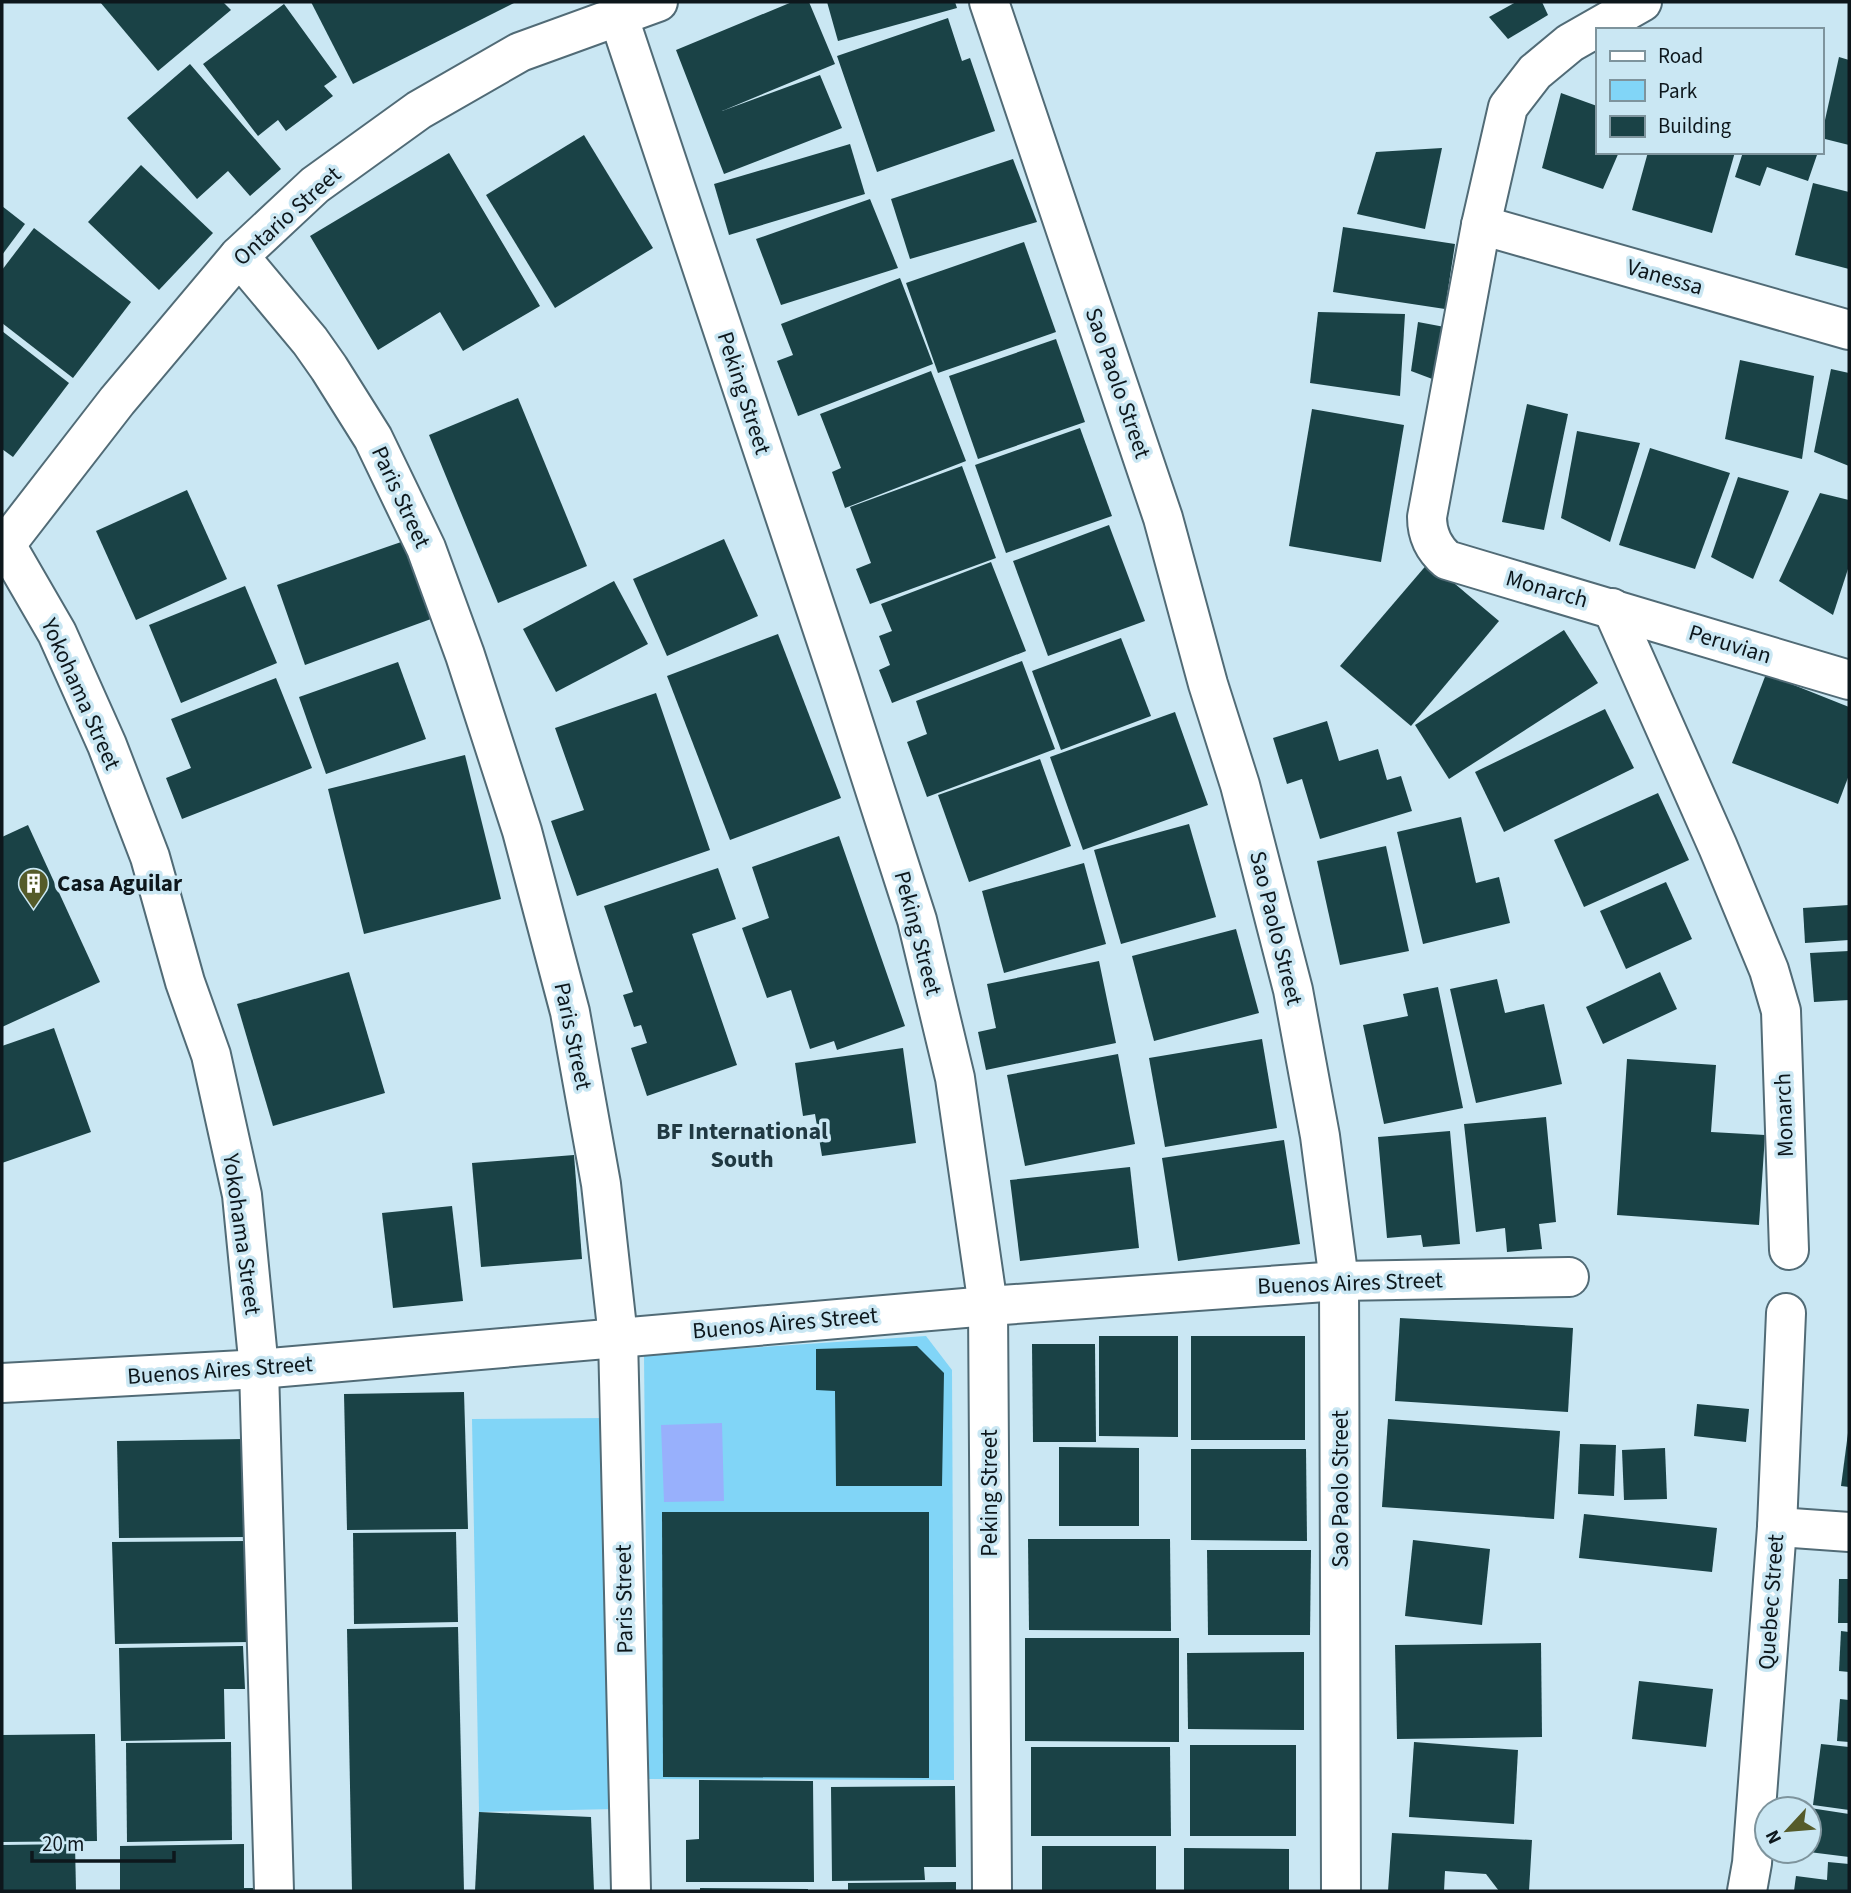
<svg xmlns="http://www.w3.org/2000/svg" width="1851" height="1893" font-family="'Source Sans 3',sans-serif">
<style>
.green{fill:#81d5f7}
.water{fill:#98b0fc}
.building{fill:#1a4246}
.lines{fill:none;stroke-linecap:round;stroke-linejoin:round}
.minor-casing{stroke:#516b76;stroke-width:42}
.minor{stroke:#fff;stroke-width:38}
.labels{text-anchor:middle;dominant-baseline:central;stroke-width:7;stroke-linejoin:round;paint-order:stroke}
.street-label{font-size:23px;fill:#0d171c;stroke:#cae7f3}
.poi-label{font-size:23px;font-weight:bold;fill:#0d171c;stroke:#cae7f3;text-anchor:start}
.neighbourhood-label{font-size:24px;font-weight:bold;fill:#203942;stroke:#cae7f3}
</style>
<rect width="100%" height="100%" fill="#cae7f3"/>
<g class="green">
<path d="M926,1336L952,1370L954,1780L648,1779L644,1355Z"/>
<path d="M608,1418L616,1809L479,1812L472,1419Z"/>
</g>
<path class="water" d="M722,1423L724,1501L664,1502L661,1425Z"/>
<g class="building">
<path d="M100,2H223L231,10L158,71Z"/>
<path d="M311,2H516L353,84Z"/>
<path d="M792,2H809L835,64L722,111L820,75L842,128L724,174L676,50Z"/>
<path d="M827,2H955L957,8L838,41Z"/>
<path d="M1516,2H1542L1548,15L1508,39L1489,17Z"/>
<path d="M284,4L337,77L324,86L333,96L286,131L278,120L258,136L203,64Z"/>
<path d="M948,18L962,61L970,58L995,131L877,172L837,56Z"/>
<path d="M1839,57L1849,60V145L1821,138Z"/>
<path d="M190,64L281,169L250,196L228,171L197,199L127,118Z"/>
<path d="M1561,93L1597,106V152H1619L1603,189L1542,168Z"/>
<path d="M584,135L653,248L555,308L486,195Z"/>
<path d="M850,144L865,194L729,235L714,184Z"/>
<path d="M1442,148L1425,229L1357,214L1376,152Z"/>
<path d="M1648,152H1735L1712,233L1632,210Z"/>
<path d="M1743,152H1818L1808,181L1767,167L1760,186L1735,177Z"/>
<path d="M449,153L540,306L463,351L440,312L378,350L310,236Z"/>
<path d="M1013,159L1037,222L910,259L891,199Z"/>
<path d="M141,165L213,233L159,290L88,222Z"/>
<path d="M1813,183L1849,192V269L1795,255Z"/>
<path d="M870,199L898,268L781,305L756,239Z"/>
<path d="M2,206L25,224L2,255Z"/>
<path d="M1343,227L1455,244L1445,309L1333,292Z"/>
<path d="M34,228L131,302L73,378L2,323V270Z"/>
<path d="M1024,242L1056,332L938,373L906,283Z"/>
<path d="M900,278L933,364L798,416L777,361L793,355L781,324Z"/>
<path d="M1318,312L1405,314L1400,396L1310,383Z"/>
<path d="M1418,322L1450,328L1443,383L1411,371Z"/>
<path d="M2,331L69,383L13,457L2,449Z"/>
<path d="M1056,339L1085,422L978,459L949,376Z"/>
<path d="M1740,360L1814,376L1802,459L1725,439Z"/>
<path d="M1831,369L1849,373V466L1814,452Z"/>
<path d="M931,371L966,461L845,508L832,472L841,468L820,414Z"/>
<path d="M518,398L587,566L498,603L429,435Z"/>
<path d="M1527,404L1568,414L1544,530L1502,522Z"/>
<path d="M1312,409L1404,425L1381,562L1289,546Z"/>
<path d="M1080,428L1112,516L1006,553L975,465Z"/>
<path d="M1577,431L1640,443L1610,542L1561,518Z"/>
<path d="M1650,448L1730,473L1695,569L1619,545Z"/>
<path d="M962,466L996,558L870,604L856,569L871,563L850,507Z"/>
<path d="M1738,477L1789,491L1753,579L1711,557Z"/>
<path d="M187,490L227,579L136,620L96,531Z"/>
<path d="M1820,493L1849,500V566L1833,615L1779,581Z"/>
<path d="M1109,525L1145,621L1048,656L1013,561Z"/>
<path d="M724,539L758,616L667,656L633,579Z"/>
<path d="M404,541L431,619L305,665L277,585Z"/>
<path d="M991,562L1026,651L892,703L879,670L890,665L879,636L892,631L881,604Z"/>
<path d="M1429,562L1499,621L1411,726L1340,666Z"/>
<path d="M614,581L648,644L556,692L523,629Z"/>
<path d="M245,586L277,663L181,703L149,625Z"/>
<path d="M1564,630L1598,683L1449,779L1415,725Z"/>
<path d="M778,634L841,798L730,840L667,676Z"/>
<path d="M1121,638L1151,716L1061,750L1032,671Z"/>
<path d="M1022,661L1055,749L927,797L907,742L927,734L916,701Z"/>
<path d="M398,662L426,739L326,774L299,697Z"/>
<path d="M1766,674L1849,707V775L1838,804L1732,763Z"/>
<path d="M276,678L312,768L182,819L166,778L191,768L171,719Z"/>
<path d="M656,693L710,850L577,896L551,821L584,810L555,728Z"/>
<path d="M1605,709L1634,768L1504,832L1475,772Z"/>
<path d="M1175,712L1208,805L1083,850L1050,757Z"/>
<path d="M1327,721L1339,761L1378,749L1387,780L1401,776L1412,811L1320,839L1302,779L1287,784L1273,738Z"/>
<path d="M465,755L501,899L364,934L328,789Z"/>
<path d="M1040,759L1071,846L969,882L938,795Z"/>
<path d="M1658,793L1689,860L1584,907L1554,840Z"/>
<path d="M1461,817L1476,883L1499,877L1510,923L1423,944L1397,832Z"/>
<path d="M1189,824L1216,917L1121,944L1094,850Z"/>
<path d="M28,825L100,982L2,1027V837Z"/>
<path d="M839,836L905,1026L837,1050L834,1041L810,1049L791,990L767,998L742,928L769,918L752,867Z"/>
<path d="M1386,846L1409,951L1340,965L1317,861Z"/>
<path d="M1084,863L1106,944L1004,973L982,891Z"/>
<path d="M718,868L736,919L692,934L737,1065L647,1096L631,1048L647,1043L641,1025L634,1027L623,995L633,992L604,906Z"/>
<path d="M1666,882L1692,939L1626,969L1600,911Z"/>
<path d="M1849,905V940L1805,943L1803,908Z"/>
<path d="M1236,929L1259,1013L1154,1041L1132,956Z"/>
<path d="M1849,951V1000L1814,1002L1810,953Z"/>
<path d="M1099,961L1116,1043L986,1070L978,1032L996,1028L987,984Z"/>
<path d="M349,972L385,1093L273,1126L237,1004Z"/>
<path d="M1660,972L1677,1009L1603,1044L1586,1007Z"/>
<path d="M1497,979L1505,1013L1544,1004L1562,1084L1476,1103L1450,989Z"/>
<path d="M1438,987L1463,1108L1384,1124L1363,1025L1408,1016L1403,994Z"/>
<path d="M54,1028L91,1132L2,1163V1046Z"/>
<path d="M1262,1039L1277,1128L1165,1147L1149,1058Z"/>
<path d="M903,1048L916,1143L822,1156L815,1114L803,1116L795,1063Z"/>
<path d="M1118,1054L1135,1144L1025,1166L1007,1075Z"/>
<path d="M1627,1059L1716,1065L1711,1132L1765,1135L1759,1225L1617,1215Z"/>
<path d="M1546,1117L1556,1222L1539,1224L1542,1249L1507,1252L1505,1228L1476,1232L1464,1124Z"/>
<path d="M1450,1131L1460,1244L1423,1247L1421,1235L1387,1238L1378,1137Z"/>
<path d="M1284,1140L1300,1244L1178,1261L1162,1158Z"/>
<path d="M574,1155L582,1259L481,1267L472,1163Z"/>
<path d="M1130,1167L1139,1248L1020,1261L1010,1180Z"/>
<path d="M452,1206L463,1301L393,1308L382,1213Z"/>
<path d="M1400,1318L1573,1328L1568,1412L1395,1401Z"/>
<path d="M1099,1336H1178V1437L1099,1436Z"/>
<rect x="1191" y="1336" width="114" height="104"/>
<path d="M1032,1344H1095L1096,1442H1033Z"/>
<path d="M917,1346L944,1373L942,1486H836L835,1391L816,1390V1349Z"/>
<path d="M464,1392L468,1529L347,1530L344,1394Z"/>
<path d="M1697,1404L1749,1409L1746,1442L1694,1436Z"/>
<path d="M1388,1419L1560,1431L1554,1519L1382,1507Z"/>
<path d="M1848,1433H1849V1487L1841,1486Z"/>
<path d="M245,1439L247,1537L119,1538L117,1441Z"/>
<path d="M1580,1444L1616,1445L1614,1496L1578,1494Z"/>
<path d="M1059,1447L1139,1448V1526H1059Z"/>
<path d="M1665,1448L1667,1499L1624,1500L1622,1450Z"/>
<path d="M1191,1449H1306L1307,1541L1191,1540Z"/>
<path d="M662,1512H929V1778L663,1777Z"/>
<path d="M1584,1514L1717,1528L1712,1572L1579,1558Z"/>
<path d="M456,1532L458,1622L354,1624L353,1533Z"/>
<path d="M1028,1539H1170L1171,1631L1029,1630Z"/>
<path d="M1413,1540L1490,1549L1482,1625L1405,1616Z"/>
<path d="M247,1541L249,1642L115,1644L112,1542Z"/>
<path d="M1207,1550H1311L1310,1635H1208Z"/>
<path d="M1839,1579H1849V1623H1838Z"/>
<path d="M458,1627L464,1891H352L347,1629Z"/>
<path d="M1841,1631L1849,1632V1672L1839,1671Z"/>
<path d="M1025,1638H1179V1742L1025,1741Z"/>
<path d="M1541,1643L1542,1737L1397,1739L1395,1645Z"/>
<path d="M243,1646L245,1689H224L225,1739L121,1741L119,1648Z"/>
<path d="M1304,1652V1730L1188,1729L1187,1653Z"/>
<path d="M1639,1681L1713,1689L1706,1747L1632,1739Z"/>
<path d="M1840,1699L1849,1700V1742L1837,1741Z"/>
<path d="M95,1734L97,1841L2,1842V1735Z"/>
<path d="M231,1742L232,1840L127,1842L126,1743Z"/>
<path d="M1414,1742L1518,1750L1514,1824L1409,1817Z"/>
<path d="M1821,1744L1849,1747V1810L1813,1805Z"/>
<rect x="1190" y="1745" width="106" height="91"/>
<path d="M1031,1747H1170L1171,1836H1031Z"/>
<path d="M699,1780L813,1781L814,1882H686V1840L699,1839Z"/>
<path d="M955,1786L956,1867H924L925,1880L832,1881L831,1787Z"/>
<path d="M1810,1808L1849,1814V1857L1809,1852Z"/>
<path d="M479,1812L591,1817L594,1891H475Z"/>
<path d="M1392,1833L1532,1840L1529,1891H1499L1486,1874L1445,1871L1444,1891H1388Z"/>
<path d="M75,1844L76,1891H2V1845Z"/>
<path d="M244,1844V1888H253V1891H120V1846Z"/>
<rect x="1042" y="1846" width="114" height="45"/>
<path d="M1184,1848L1289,1849V1891H1184Z"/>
<path d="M1828,1862L1849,1864V1891H1794L1796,1876L1827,1880Z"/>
<path d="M956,1882V1891H848V1883Z"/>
<path d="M700,1888L808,1889V1891H700Z"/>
</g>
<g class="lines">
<defs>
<g id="minor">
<path d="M989,2L1163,518L1208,684L1240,785L1293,990L1320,1136L1339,1281L1341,1891"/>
<path d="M1642,2L1570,43L1535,72L1508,107L1481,225L1427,517C1427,535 1434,549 1447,560L1849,680"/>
<path d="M618,15L840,681L917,920L955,1078L988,1306L992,1891"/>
<path d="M1481,225L1849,330"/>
<path d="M239,256L310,341L329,368L373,438L426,548L465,655L522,831L570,1012L601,1184L618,1337L631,1891"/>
<path d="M2,538L57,633L107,745L150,857L185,982L211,1055L242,1195L259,1369L274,1891"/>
<path d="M7,543L117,401L239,256L315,185L419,110L520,52L658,2"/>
<path d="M1612,608L1718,847L1769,970L1781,1011L1789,1250"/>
<path d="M2,1383L259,1369L988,1306L1339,1281L1569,1277"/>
<path d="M1777,1527L1849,1532"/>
<path d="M1747,1891L1752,1863L1777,1527L1786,1313"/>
</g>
</defs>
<use href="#minor" class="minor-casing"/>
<use href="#minor" class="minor"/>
</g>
<defs>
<symbol id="building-pin" viewBox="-11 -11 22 30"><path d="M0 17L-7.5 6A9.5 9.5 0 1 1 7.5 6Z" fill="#555b2a" stroke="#cae7f3"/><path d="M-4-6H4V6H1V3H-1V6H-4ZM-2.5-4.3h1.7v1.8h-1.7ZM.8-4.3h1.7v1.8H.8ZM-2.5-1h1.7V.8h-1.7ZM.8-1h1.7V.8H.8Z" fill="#fff"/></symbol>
</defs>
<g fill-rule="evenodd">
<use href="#building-pin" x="16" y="866" width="35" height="47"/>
</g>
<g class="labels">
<g class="street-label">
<text transform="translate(287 216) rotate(-42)">Ontario Street</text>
<text transform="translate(1665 277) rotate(16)">Vanessa</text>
<text transform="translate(1118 383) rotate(71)">Sao Paolo Street</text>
<text transform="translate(744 393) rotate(72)">Peking Street</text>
<text transform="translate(401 497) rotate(65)">Paris Street</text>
<text transform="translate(1547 589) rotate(16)">Monarch</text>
<text transform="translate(1730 644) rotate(17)">Peruvian</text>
<text transform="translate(81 694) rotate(66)">Yokohama Street</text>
<text transform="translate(1276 928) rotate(76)">Sao Paolo Street</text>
<text transform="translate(918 933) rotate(75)">Peking Street</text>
<text transform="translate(573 1036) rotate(78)">Paris Street</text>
<text transform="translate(1784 1115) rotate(-92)">Monarch</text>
<text transform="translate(242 1234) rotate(82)">Yokohama Street</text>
<text transform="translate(1350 1283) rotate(-2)">Buenos Aires Street</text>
<text transform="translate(785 1323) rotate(-5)">Buenos Aires Street</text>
<text transform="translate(220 1370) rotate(-4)">Buenos Aires Street</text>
<text transform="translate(1340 1489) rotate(-90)">Sao Paolo Street</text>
<text transform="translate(989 1493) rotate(-90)">Peking Street</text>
<text transform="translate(624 1599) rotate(-91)">Paris Street</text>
<text transform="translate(1771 1602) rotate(-86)">Quebec Street</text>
</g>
<g class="poi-label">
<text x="57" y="883">Casa Aguilar</text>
</g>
<g class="neighbourhood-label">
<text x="742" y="1131">BF International<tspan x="742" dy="28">South</tspan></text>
</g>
</g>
<rect width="1851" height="1893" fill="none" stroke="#0d171c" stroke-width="7"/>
<rect x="1596" y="28" width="228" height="126" fill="#cae7f3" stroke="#7e949d" stroke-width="2"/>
<rect x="1610" y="51" width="35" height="10" fill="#ffffff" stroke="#7e949d" stroke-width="2"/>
<text x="1658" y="63" font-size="21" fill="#0d171c">Road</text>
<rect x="1610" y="80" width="35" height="21" fill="#81d5f7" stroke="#7e949d" stroke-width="2"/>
<text x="1658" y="98" font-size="21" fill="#0d171c">Park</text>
<rect x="1610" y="116" width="35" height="21" fill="#1a4246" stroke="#7e949d" stroke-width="2"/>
<text x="1658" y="133" font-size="21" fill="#0d171c">Building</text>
<g transform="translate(1788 1830) rotate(244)"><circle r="33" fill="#cae7f3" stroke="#7e949d" stroke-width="2"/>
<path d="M0-5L12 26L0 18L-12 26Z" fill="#555b2a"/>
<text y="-10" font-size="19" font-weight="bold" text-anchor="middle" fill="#0d171c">N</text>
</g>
<path d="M32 1851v10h142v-10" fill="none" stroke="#0d171c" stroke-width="3.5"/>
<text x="42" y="1851" font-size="21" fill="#0d171c" stroke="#cae7f3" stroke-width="5" paint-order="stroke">20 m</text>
</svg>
